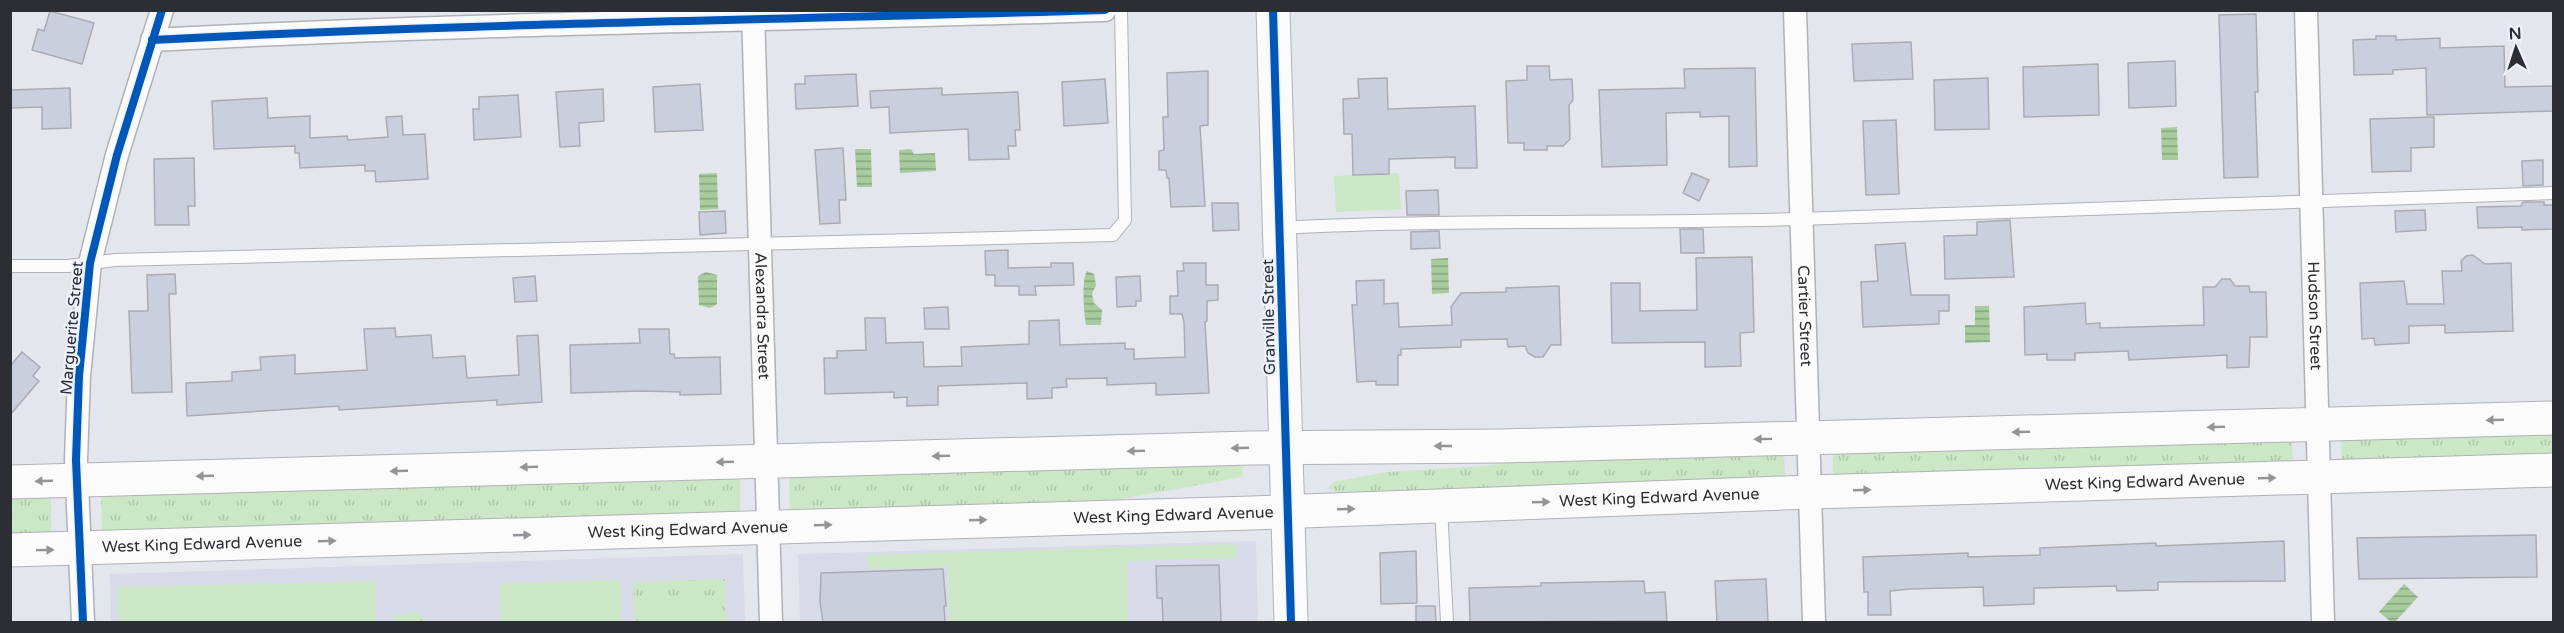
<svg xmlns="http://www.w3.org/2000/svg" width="2564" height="633" font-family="'Varela Round',sans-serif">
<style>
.built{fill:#d7dbe9}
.grass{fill:url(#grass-tufts)}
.pitch{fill:#cbe7c5}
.water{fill:url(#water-rules)}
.building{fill:#cacfdd;stroke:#aaacb2;stroke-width:1.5}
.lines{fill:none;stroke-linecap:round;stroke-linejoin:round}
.lane-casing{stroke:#b0b2b7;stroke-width:14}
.street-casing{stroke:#b0b2b7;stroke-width:25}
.secondary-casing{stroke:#b0b2b7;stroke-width:35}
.highway-casing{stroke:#b0b2b7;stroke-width:35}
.lane{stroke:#fbfbfc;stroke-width:12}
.street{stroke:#fbfbfc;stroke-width:22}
.secondary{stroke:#fbfbfc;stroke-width:33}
.highway{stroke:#fbfbfc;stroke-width:33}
.cycleway-casing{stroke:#edf2ff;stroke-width:11}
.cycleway{stroke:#0057b8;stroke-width:8}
.oneway{fill:#949498}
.labels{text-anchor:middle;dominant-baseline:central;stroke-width:4.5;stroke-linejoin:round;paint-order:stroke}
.street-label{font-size:16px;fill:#2c2e33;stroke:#edf2ff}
</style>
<defs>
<pattern id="grass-tufts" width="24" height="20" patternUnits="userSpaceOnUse" patternTransform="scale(1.5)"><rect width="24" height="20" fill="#cbe7c5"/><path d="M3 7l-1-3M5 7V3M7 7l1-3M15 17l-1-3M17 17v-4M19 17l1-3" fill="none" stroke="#aec6aa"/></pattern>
<pattern id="water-rules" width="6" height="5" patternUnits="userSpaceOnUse" patternTransform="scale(1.5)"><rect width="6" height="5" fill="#a7cb9c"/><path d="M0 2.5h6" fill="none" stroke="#88a580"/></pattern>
</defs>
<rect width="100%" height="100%" fill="#e4e6ed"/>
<g class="built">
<path d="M1256,541L1258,622H800L798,554Z"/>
<path d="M743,554L745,622H111L110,574Z"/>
</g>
<g class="grass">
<path d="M2553,428V460L2342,466L2341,435Z"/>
<path d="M2292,436L2293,468L1833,479V450Z"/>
<path d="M1784,451L1785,482L1342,494L1328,488L1333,482L1387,472L1483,466L1557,456Z"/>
<path d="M1238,464L1243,468V476L1237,478L1099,503L790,516L789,472Z"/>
<path d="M740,473V517L102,535L101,491Z"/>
<path d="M51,492V538L11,539L10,493Z"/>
<path d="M725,579L726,622H719V597L685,598L686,622H677L676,598L642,599L643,622H635L633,582Z"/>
<path d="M416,612L427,622H393V616Z"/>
</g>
<g class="pitch">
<path d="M1399,173L1401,209L1336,212L1334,176Z"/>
<path d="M1236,544L1237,558L1127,561L1128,622H950L948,567L868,569L867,555Z"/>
<path d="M620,580L621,622H501L500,583Z"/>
<path d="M375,581L376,622H118L117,587Z"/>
<path d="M719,597V622H686L685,598Z"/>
<path d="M676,598L677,622H643L642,599Z"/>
</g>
<g class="water">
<path d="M2177,127L2178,160H2162L2161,128Z"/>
<path d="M855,149H871L872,187H857Z"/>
<path d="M911,149L914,154L935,153L936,171L900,173L899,150Z"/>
<path d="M717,173L718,209L700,210L699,174Z"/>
<path d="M1448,258L1449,293L1432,294L1431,259Z"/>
<path d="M1087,271L1094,274L1096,285L1092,294L1094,303L1102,310L1101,325H1086C1084,312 1081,281 1087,271Z"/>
<path d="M706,272L717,275V304L710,308L699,305L698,276Z"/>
<path d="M1975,306H1989L1990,342L1965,343V325H1975Z"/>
<path d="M2404,584L2418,597L2395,622H2391L2379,612Z"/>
</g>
<g class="building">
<path d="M50,11L94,23L82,64L32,50L38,29L44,31Z"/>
<path d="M2256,14L2258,92H2255L2258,177L2224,178L2219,15Z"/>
<path d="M2376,36H2396V40L2440,38V48L2504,46L2505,87L2553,86V111L2427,115L2426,68L2393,70V74L2354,75L2353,40L2376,39Z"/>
<path d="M1911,42L1913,79L1854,81L1852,44Z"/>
<path d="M2175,61L2176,106L2129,108L2128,63Z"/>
<path d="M2098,64L2099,115L2024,117L2023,67Z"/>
<path d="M1527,66H1549L1550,80L1572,79L1573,100L1569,105L1570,139L1563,146H1547V150H1524V143H1508L1506,81L1527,80Z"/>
<path d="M1755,68L1757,166L1729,167V116L1700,117V112L1666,113L1667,165L1602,167L1599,90L1685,88L1684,69Z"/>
<path d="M1208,71V125L1200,126L1205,206L1171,207L1169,178H1167L1166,170H1159V151L1164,150L1163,117H1168L1167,73Z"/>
<path d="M856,74L858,106L796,109L795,84H805V76Z"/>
<path d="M1387,78L1388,109L1475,106L1477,168H1455V157L1389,159V174L1353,175L1352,134H1344L1343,99L1359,98L1358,79Z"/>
<path d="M1988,78L1989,129L1935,130L1934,80Z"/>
<path d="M1105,79L1108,123L1064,126L1062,82Z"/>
<path d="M700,84L703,130L655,132L653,87Z"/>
<path d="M70,88L71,128L42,129V107L10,108V90Z"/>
<path d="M942,88V95L1018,92L1020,130H1015L1016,146H1008L1009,159L969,160L968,129L890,133L889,107L871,108L870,91Z"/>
<path d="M603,89L604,121L579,123L580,146L560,147L556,92Z"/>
<path d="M518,95L521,137L474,140L473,109H479V97Z"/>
<path d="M267,98L268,118L310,116V138L347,136L348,140L388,137L386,117L402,116L403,135L425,134L428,179L376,182L375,171H365V165L300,168L299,153H295V146L214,149L212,101Z"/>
<path d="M2434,117V147L2411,148V171L2372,172L2370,119Z"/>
<path d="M1896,120L1899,194L1866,195L1863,121Z"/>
<path d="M843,148L846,200H839L840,223L820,224L815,150Z"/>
<path d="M194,158L195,206H188L189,225H155L154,159Z"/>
<path d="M2543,160V185L2523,186L2522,161Z"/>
<path d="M1692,173L1709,180L1699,201L1683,193Z"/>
<path d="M1438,190L1439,215H1407L1406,191Z"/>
<path d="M2523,202H2544V205H2553V229L2522,230V227L2478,228L2477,207L2521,206Z"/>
<path d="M1212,203H1238L1239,230L1213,231Z"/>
<path d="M2425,210L2426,230L2396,232L2395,211Z"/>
<path d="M725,211L726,233L700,235L699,212Z"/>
<path d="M2010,220L2014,277L1945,279L1944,236L1977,235V222Z"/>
<path d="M1680,229H1703L1704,253H1681Z"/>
<path d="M1439,231L1440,248L1411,249V232Z"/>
<path d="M1905,243L1911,295H1949V311H1939V324L1863,327L1861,282L1878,281L1875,245Z"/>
<path d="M1008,250V268L1051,267V263H1073L1074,285L1035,286L1036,295H1019V286H995V275H986L985,251Z"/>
<path d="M2473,255L2485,264L2511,263L2513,331L2445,333V325L2409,326V343L2375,345L2374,338L2362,339L2360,283L2404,281L2407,304H2444L2442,271H2462L2461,261L2466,256Z"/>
<path d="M1752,257L1754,332L1740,333L1741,366L1705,367V342L1612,343L1611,283H1640V311L1697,310L1696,258Z"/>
<path d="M1183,263H1206V285H1218V300L1207,301V321L1205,322L1209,393L1156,395V383L1107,385V378L1066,379L1067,387L1052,388V398L1027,399V383L938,386V405L907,406V397L894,398V392L825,394L824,358H837V351L866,350L865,318H885L886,343L923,342L924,367L962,366L961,347L1029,344V321L1059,320L1060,345L1125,343V349H1134V359L1185,357L1184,322L1182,314H1170V296H1178L1177,271H1184Z"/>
<path d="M175,274L176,294H169L172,392L132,393L129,311H148L147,275Z"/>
<path d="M535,276L537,301L515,302L513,278Z"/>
<path d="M1140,276L1141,301H1136V306L1117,307L1116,277Z"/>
<path d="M2222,279H2230L2235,286H2249L2250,292H2266L2267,337H2250L2249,367L2227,368V355L2129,360L2128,351L2075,353V360H2047V354L2025,355L2024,307L2085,303L2086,324L2100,323V328L2204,325L2203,287H2215Z"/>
<path d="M1384,280V304L1398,303L1399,327L1452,325L1451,307L1461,293L1506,292V288L1559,286L1561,345H1551L1543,357H1535L1528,353L1525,346L1508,347L1507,339L1461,340V347L1401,349V355H1398V385H1376V381L1357,382L1352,305H1357L1356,281Z"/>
<path d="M948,307L949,329H925L924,308Z"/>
<path d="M395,328L396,337L431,335L433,358L465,356L467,378L519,375L517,336L538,335L542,402L497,405V400L339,410V406L187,416L186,383L232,381V372L261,370L260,357L295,355V374L367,370L364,329Z"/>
<path d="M639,329H669L670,354H674L675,358L720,357L721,394L680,395V392L641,391L571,393L570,345L640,343Z"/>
<path d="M22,352L40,367L33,376L39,381L10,415V366Z"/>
<path d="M2536,535L2537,577L2359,579L2357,538Z"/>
<path d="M2284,541L2285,581L2158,582V590L2117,591L2116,586L2034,588V604L1984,606L1983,587L1910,589L1890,591L1891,615H1868V592H1864L1863,557L1968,553V557L2040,555V548L2156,543V546Z"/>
<path d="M1416,551L1417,603L1381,604L1380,553Z"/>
<path d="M1219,565L1221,622H1163L1162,598H1157L1156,566Z"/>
<path d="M943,569L946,606H944L945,622H823L820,602L821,573Z"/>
<path d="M1766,579L1768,622H1717L1715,581Z"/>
<path d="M1644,581L1645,593L1665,592L1667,621L1470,622L1469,588L1541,586V583Z"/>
<path d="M1416,606H1435L1436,622H1416Z"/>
</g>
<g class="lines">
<defs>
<g id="lane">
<path d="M1281,228C1453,219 1626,224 1799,219C2051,212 2302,200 2554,193"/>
<path d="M10,266H68L115,260L1113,235L1125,220L1121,10"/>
<path d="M1441,507L1447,622"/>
</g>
<g id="street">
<path id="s1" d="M753,10L771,622"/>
<path id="s2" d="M1795,10L1814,622"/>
<path id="s3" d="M2306,10L2323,622"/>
<path d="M152,40C470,23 788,20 1105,10"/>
<path d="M83,622L76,460L79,376L90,263L117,155L162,10"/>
</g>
<g id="secondary">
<path d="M10,482L1250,448L1502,446L2554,418"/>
<path id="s4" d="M10,550L1252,513L1810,492L2554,470"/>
</g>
<path id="highway" d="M1273,10L1291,622"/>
</defs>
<use href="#lane" class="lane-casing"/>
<use href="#street" class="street-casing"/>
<use href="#secondary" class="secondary-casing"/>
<use href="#highway" class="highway-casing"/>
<use href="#lane" class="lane"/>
<use href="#street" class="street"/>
<use href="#secondary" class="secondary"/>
<use href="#highway" class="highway"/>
<defs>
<g id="cycleway">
<path d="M1273,10L1291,622"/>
<path d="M152,40C470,23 788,20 1105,10"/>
<path d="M83,622L76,460L79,376L90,263L117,155L162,10"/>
</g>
</defs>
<use href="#cycleway" class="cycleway-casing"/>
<use href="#cycleway" class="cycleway"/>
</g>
<defs><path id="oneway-solid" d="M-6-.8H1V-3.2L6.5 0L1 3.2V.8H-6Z" transform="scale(1.5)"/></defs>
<g class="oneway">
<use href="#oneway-solid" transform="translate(2495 420) rotate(178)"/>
<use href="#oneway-solid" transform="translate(2216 427) rotate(178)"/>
<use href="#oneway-solid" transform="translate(2021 432) rotate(178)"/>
<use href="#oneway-solid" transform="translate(1763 439) rotate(179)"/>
<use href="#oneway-solid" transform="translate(1443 446) rotate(180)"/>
<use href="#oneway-solid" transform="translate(1240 448) rotate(178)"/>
<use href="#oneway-solid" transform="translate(1136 451) rotate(178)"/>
<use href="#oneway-solid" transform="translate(941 456) rotate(178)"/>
<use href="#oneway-solid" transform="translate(725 462) rotate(178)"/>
<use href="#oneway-solid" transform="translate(529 467) rotate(178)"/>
<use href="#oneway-solid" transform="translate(399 471) rotate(178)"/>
<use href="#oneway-solid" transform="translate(205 476) rotate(178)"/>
<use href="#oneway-solid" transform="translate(2267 478) rotate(-2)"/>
<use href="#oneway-solid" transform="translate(44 481) rotate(178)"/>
<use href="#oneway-solid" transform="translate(1862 490) rotate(-2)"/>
<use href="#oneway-solid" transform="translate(1541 502) rotate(-2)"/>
<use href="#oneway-solid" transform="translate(1346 509) rotate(-2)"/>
<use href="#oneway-solid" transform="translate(978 520) rotate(-2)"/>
<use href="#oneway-solid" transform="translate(823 525) rotate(-2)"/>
<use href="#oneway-solid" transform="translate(522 535) rotate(-2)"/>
<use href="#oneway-solid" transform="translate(327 541) rotate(-2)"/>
<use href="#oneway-solid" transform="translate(45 550) rotate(-1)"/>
</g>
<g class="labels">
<g class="street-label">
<text stroke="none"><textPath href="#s2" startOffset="306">Cartier Street</textPath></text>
<text stroke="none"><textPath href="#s1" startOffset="306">Alexandra Street</textPath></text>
<text transform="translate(1269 317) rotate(-91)">Granville Street</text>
<text stroke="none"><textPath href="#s3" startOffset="306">Hudson Street</textPath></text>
<text transform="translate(72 328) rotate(-85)">Marguerite Street</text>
<text stroke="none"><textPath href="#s4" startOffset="2136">West King Edward Avenue</textPath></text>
<text stroke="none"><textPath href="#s4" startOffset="1650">West King Edward Avenue</textPath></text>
<text stroke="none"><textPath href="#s4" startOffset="1164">West King Edward Avenue</textPath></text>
<text stroke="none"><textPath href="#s4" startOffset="678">West King Edward Avenue</textPath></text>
<text stroke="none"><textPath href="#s4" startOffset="192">West King Edward Avenue</textPath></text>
</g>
</g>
<rect width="2564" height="633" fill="none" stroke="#2c2e33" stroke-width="24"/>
<g transform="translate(2516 48) rotate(357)" stroke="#edf2ff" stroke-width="4.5" paint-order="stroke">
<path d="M0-4.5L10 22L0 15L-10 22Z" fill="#2c2e33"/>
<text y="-9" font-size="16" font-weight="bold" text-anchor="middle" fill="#2c2e33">N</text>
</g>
</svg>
